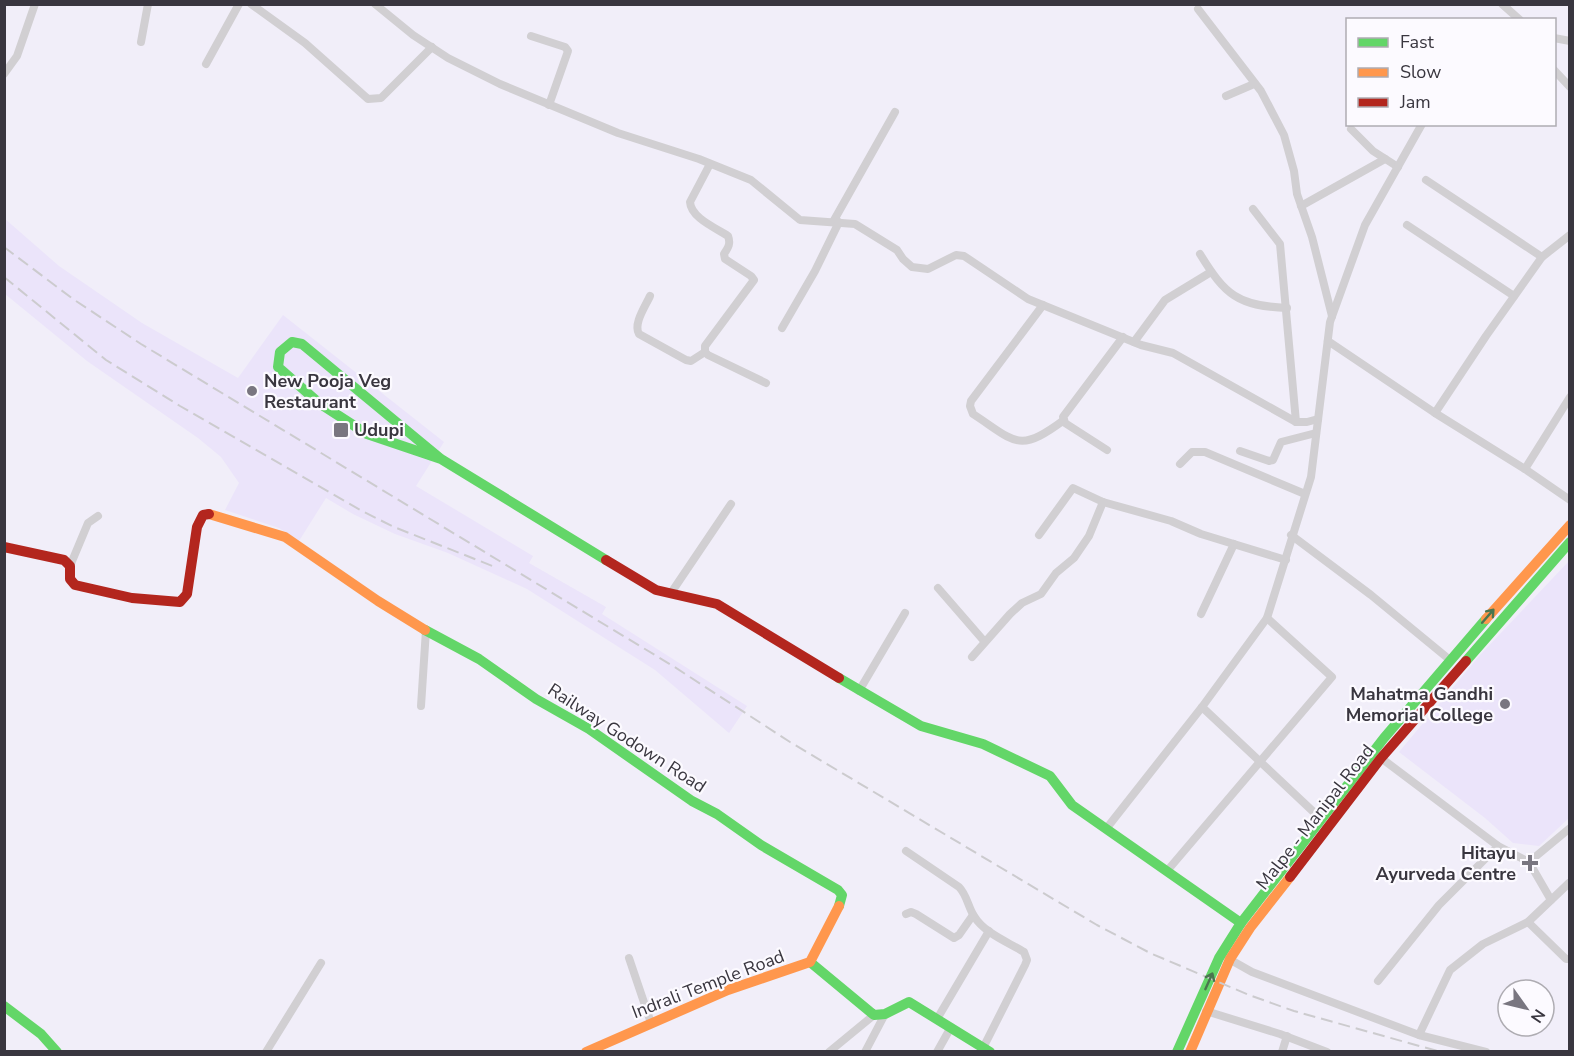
<svg xmlns="http://www.w3.org/2000/svg" width="1574" height="1056" font-family="'Nunito Sans',sans-serif">
<style>
.built{fill:#ebe4fa}
.lines{fill:none;stroke-linecap:round;stroke-linejoin:round}
.street{stroke:#d1cfd2;stroke-width:8}
.fast{stroke:#63d668;stroke-width:10}
.slow{stroke:#ff974d;stroke-width:10}
.jam{stroke:#b3261e;stroke-width:10}
.rail{stroke:#cccbce;stroke-width:2;stroke-dasharray:12 6;stroke-linecap:butt}
.oneway{stroke:#4a764f}
.poi-dot{fill:#797680;stroke:#fcfaff;stroke-width:2}
.labels{text-anchor:middle;dominant-baseline:central;stroke-width:4.5;stroke-linejoin:round;paint-order:stroke}
.poi-label{font-size:18px;font-weight:bold;fill:#39363f;stroke:#fcfaff;text-anchor:start}
.street-label{font-size:18px;fill:#39363f;stroke:#fcfaff}
</style>
<rect width="100%" height="100%" fill="#f1eef9"/>
<g class="built">
<path d="M4,218L59,266L142,323L238,378L283,315L444,442L416,486L533,556L529,563L606,607L602,614L747,706L729,733L655,670L527,589L448,553L395,534L353,514L326,498L299,541L279,528L225,510L239,483L221,457L198,438L87,361L5,294Z"/>
<path d="M1569,561V818L1539,846L1513,843L1485,818L1399,752L1480,655Z"/>
</g>
<g class="lines">
<g class="street">
<path d="M251,4L305,43L368,99L381,98L432,47"/>
<path d="M375,4L413,35L448,58L500,84L618,133L699,159L751,180L800,220L855,224L897,250L903,259L912,267L928,269L956,255L964,256L1028,299L1141,345L1173,353L1296,422H1307L1318,419"/>
<path d="M1502,4L1520,20"/>
<path d="M1198,9L1261,91L1284,135L1294,171L1297,194L1312,237L1332,316"/>
<path d="M531,36L565,47L568,51L549,105"/>
<path d="M1554,38L1570,41"/>
<path d="M141,42L148,4"/>
<path d="M206,64L239,4"/>
<path d="M1554,70L1570,87"/>
<path d="M4,74L17,56L35,4"/>
<path d="M1226,96L1254,84"/>
<path d="M1351,129L1373,151L1398,167"/>
<path d="M710,164L690,202C691,218 716,228 728,236C731,244 728,248 724,254L725,259L751,276L754,280L705,346V352L708,355L766,383"/>
<path d="M1426,180L1542,257"/>
<path d="M1301,206L1385,159"/>
<path d="M1253,209L1280,244L1296,422"/>
<path d="M833,222L895,112"/>
<path d="M1407,225L1514,296"/>
<path d="M1200,254C1225,295 1238,306 1287,308"/>
<path d="M650,296C645,307 633,324 639,334L686,360L691,361L705,352"/>
<path d="M1043,305L971,401L970,406L973,414C1016,442 1018,454 1064,420"/>
<path d="M782,328L815,271L839,222"/>
<path d="M1328,341L1435,413L1525,469L1570,500"/>
<path d="M1134,342L1165,300L1211,272"/>
<path d="M1435,413L1486,336L1542,257L1570,235"/>
<path d="M1107,450L1065,423L1063,417L1123,337"/>
<path d="M1240,451L1269,461L1273,460L1281,442L1316,433"/>
<path d="M1180,464L1192,452H1205L1305,494"/>
<path d="M1525,469L1570,397"/>
<path d="M1039,535L1073,488L1103,502L1171,521L1201,534L1286,560"/>
<path d="M1291,535L1371,595L1450,660"/>
<path d="M70,566L88,523L98,516"/>
<path d="M938,588L984,641"/>
<path d="M671,593L731,504"/>
<path d="M1201,614L1234,544"/>
<path d="M972,657L1010,614L1022,603L1041,594L1056,573L1074,558L1089,536L1103,502"/>
<path d="M859,691L905,613"/>
<path d="M421,706L426,630"/>
<path d="M1202,707L1320,818"/>
<path d="M1381,758L1498,846L1529,862L1570,828"/>
<path d="M1106,829L1202,707L1267,618L1311,477L1330,322L1365,225L1422,124"/>
<path d="M906,851L959,887C967,895 968,907 974,916C984,933 1008,942 1024,952L1027,960L1025,965L983,1048"/>
<path d="M1529,862L1551,900"/>
<path d="M1167,871L1332,677L1267,618"/>
<path d="M906,914L911,912L916,914L954,938L959,935L973,915"/>
<path d="M1528,922L1566,959H1570"/>
<path d="M629,958L651,1023"/>
<path d="M1229,959L1252,972L1419,1035L1486,1052"/>
<path d="M1378,981L1439,905L1498,846"/>
<path d="M1206,1011L1280,1034L1327,1052"/>
<path d="M937,1019L989,931"/>
<path d="M1419,1035L1450,970L1483,944L1528,922L1569,883"/>
<path d="M266,1052L321,963"/>
<path d="M829,1052L874,1015"/>
<path d="M865,1052L885,1014"/>
<path d="M937,1052L951,1027"/>
<path d="M1282,1052L1287,1036"/>
</g>
<g class="fast">
<path d="M441,459L367,434L319,403L278,367L280,352L292,342L302,344L441,459L606,560"/>
<path d="M425,630L479,659L536,699L589,729L692,801L717,814L761,845L838,890L842,895L839,906"/>
<path d="M1466,661L1570,542"/>
<path d="M839,678L921,726L983,744L1050,776L1072,805L1241,923"/>
<path d="M810,962L874,1015L885,1014L909,1002L990,1052"/>
<path d="M4,1006L41,1034L57,1052"/>
<path d="M1177,1052L1219,958L1241,923L1384,738L1486,619"/>
</g>
<g class="slow">
<path d="M209,514L285,537L378,601L425,630"/>
<path d="M1486,619L1570,525"/>
<path d="M586,1052L728,990L810,962L839,906"/>
<path d="M1190,1052L1230,959L1250,928L1290,877"/>
</g>
<g class="jam">
<path d="M4,547L64,560L70,566V579L75,585L132,598L180,602L187,594L197,527L203,515L209,514"/>
<path d="M606,560L656,590L717,604L839,678"/>
<path d="M1290,877L1381,758L1466,661"/>
</g>
<g class="rail">
<path d="M4,247L73,299L141,344L673,666L790,742L1097,925L1150,953L1249,995L1294,1011L1441,1052"/>
<path d="M4,277L106,360L180,406L362,511L394,527L495,567"/>
</g>
</g>
<defs><path id="oneway-shaft" d="M-6 0H5M1.5-3L5.5 0L1.5 3" fill="none" stroke-width="1.6" stroke-linecap="round" stroke-linejoin="round" transform="scale(1.5)"/></defs>
<g class="oneway">
<use href="#oneway-shaft" transform="translate(1488 616) rotate(-49)"/>
<use href="#oneway-shaft" transform="translate(1209 981) rotate(-66)"/>
</g>
<g class="poi-dot">
<circle cx="252" cy="391" r="6"/>
<rect x="333" y="422" width="16" height="16" rx="3"/>
<circle cx="1505" cy="704" r="6"/>
<path d="M1527 854h6v6h6v6h-6v6h-6v-6h-6v-6h6z"/>
</g>
<g class="labels">
<g class="poi-label">
<text x="264" y="381">New Pooja Veg<tspan x="264" dy="21">Restaurant</tspan></text>
<text x="354" y="430">Udupi</text>
<text x="1493" y="694" text-anchor="end">Mahatma Gandhi<tspan x="1493" dy="21">Memorial College</tspan></text>
<text x="1516" y="853" text-anchor="end">Hitayu<tspan x="1516" dy="21">Ayurveda Centre</tspan></text>
</g>
<g class="street-label">
<text transform="translate(627 738) rotate(33)">Railway Godown Road</text>
<text transform="translate(1315 817) rotate(-52)">Malpe - Manipal Road</text>
<text transform="translate(708 984) rotate(-21)">Indrali Temple Road</text>
</g>
</g>
<rect width="1574" height="1056" fill="none" stroke="#39363f" stroke-width="12"/>
<rect x="1346" y="18" width="210" height="108" fill="#fcfaff" stroke="#aeacb2" stroke-width="1.5"/>
<rect x="1358" y="38" width="30" height="9" fill="#63d668" stroke="#aeacb2" stroke-width="1.5"/>
<text x="1400" y="48" font-size="18" fill="#39363f">Fast</text>
<rect x="1358" y="68" width="30" height="9" fill="#ff974d" stroke="#aeacb2" stroke-width="1.5"/>
<text x="1400" y="78" font-size="18" fill="#39363f">Slow</text>
<rect x="1358" y="98" width="30" height="9" fill="#b3261e" stroke="#aeacb2" stroke-width="1.5"/>
<text x="1400" y="108" font-size="18" fill="#39363f">Jam</text>
<g transform="translate(1526 1008) rotate(124)"><circle r="28" fill="#fcfaff" stroke="#aeacb2" stroke-width="1.5"/>
<path d="M0-4.5L10 22L0 15L-10 22Z" fill="#797680"/>
<text y="-9" font-size="16" font-weight="bold" text-anchor="middle" fill="#39363f">N</text>
</g>
</svg>
